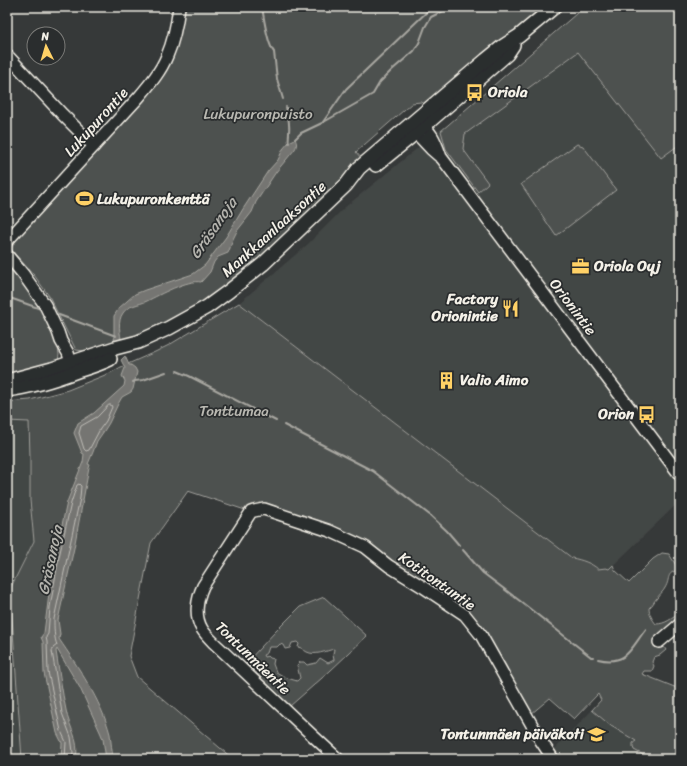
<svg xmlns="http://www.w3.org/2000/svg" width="687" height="766" font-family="Sriracha,sans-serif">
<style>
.built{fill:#434645}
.green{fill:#4e514f;stroke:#a1a19c;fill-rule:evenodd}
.water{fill:#757572;stroke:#a8a7a1}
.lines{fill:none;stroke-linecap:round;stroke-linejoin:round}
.shore{stroke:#c1bfb9;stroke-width:1}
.stream{stroke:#a8a7a1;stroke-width:2}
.minor-casing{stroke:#f4f1e8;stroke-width:14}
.major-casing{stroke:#f4f1e8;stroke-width:16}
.minor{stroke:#2a2d2e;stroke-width:11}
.major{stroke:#2a2d2e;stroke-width:13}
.labels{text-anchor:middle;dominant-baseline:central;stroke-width:3.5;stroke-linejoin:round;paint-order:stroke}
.poi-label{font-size:15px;font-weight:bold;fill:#f4f1e8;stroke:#2a2d2e;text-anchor:start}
.park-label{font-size:15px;fill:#bab9b2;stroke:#2a2d2e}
.street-label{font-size:15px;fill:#f4f1e8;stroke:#2a2d2e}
.water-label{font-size:16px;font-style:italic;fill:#b4b3ad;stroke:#2a2d2e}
</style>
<rect width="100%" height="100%" fill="#363939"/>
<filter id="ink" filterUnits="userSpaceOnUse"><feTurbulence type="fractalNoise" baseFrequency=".025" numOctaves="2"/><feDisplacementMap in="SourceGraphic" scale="8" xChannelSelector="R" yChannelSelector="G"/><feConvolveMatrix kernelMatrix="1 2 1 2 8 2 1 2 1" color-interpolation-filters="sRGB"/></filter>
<g filter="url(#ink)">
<g class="built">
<path d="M680,7V501L599,579L239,303L308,244L344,208L441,129L467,113L562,31Z"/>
<path d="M7,421L29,422L30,458V500L34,541L10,589L22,759H7Z"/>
<path d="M592,710L611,726L667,759H559L554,750Z"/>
</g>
<g class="green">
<path d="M182,7H545L425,105L421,102L412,103L356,152L361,158L347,174L255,262L223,290L193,309L131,340L85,351L76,350L49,296L34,275L15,254L12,250L14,239L154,84Z"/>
<path d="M584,7H680V144L661,158L578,52L465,134L463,149L488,183L478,192L446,149L441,131Z"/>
<path d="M577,144L583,146L616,190L556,236L521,184Z"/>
<path d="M7,261L30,288L57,339L59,355L58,361L7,376Z"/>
<path d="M239,303L572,558C582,560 591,563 598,569L606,568L609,569L613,565L615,570L629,583L653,559L662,553L669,554L679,570C665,573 671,578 665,588C663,592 659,595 657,598C654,601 653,605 649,608C649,614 652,619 656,624C666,624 672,618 680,613V619L653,644L657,648L660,645L664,647L666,650L660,655L654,657L652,662L654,666L652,671H644L642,674L677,688L680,679V759H667L659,755L656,759H651L634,750L633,747V743L636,741L611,726L592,710L601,700L598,694L574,719L550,698L531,714L484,632L424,581L365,543L256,505L245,510L188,491L151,543L129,656L137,677L233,759H22L10,589L34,541L30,500V458L29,422L7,421V402L30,400L68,390L110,373L121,367L155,352L169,345Z"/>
<path d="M324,597L367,636L330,671L290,706L246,663L275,632L300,607ZM297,642L299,644L298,647C303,648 303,650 307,652C315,656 326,651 334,649L333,655L334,660L328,663L320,658L316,663L307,665L304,662H300L297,665L300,678L297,681L287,678L276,672L273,664L274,659L270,658L268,656L264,657L263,655L267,653L269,647H277L280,644L283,645L285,649L290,648L292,643Z"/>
</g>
<g class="water">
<path d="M295,139C297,143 297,145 295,149L276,172L256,202L252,212L237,231L233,239L230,248L228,253L218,257L214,262L210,272L201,282C188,279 159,295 147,301C139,305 128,305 123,313C117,321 120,334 122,343L115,344L114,337V316L119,308L135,294L145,290L193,274L205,265L226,237L243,209L268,171L278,160L283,149L289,142Z"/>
<path d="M125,356L129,365H131L135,368L137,372L133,389L131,392L122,397L118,404L109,423L104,431L97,441L93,452L88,464L90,465L89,468L74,548L58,620L60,634L59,639C78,667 101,700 110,734C111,742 112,751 113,759H106L103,739L101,734L80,688L57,649L56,651C59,671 62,691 66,710C69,728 80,739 76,759H61L62,743L57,733L44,673L43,642L41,637L44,633L50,586L55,557L67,502L83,462L84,454L82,453L74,433L78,423L94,413L124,386L125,381L122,376L125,368L121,360Z"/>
</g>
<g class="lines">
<g class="shore">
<path d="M109,405H111L112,407L106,421L100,429L89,450L86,451L84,449L79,433L81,426L97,417Z"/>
<path d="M65,759L66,742L61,731L48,672L47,642L46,637L48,634L50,607L59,557L71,503L77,485L79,484L81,486L80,498L54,619C54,627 54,638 57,645L53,648L52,651L62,713L71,737L73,752L72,759"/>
</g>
<g class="stream">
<path d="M262,7C264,18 267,44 274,52L277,79L283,99"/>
<path d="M286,107C288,115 290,124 289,133C289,137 288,139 289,143"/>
<path d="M323,122L346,89L432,7"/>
<path d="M295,139L301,133L322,123L373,94L380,82L392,70L414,51L419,43L425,27L431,17L443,11L453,7"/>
<path d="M7,297L41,309"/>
<path d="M59,315L116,336"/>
<path d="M177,371L189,376L276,421"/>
<path d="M133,382L135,381L143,380L166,372"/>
<path d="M284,425L373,471L431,516L447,531L459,545"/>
<path d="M463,550L483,573L520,601L591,657H593"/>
<path d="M598,659C627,666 631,648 646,629"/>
</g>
<defs>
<g id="minor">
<path d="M7,55L62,114L94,146"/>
<path d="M417,122C432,130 436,143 441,157L680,475"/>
<path d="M415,125V132L431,149L439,156"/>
<path d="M7,241L139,97C150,84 161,71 167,56C174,40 177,23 179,7"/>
<path d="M7,255L23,274L45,305L58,332L61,341L68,353L71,363L70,370"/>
<path d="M659,642L680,624"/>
<path d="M338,759L312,735L214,643C210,639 205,634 202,629C194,616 197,599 203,586L251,512L254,511L264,509L330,531L365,547L389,566L423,587L465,615L481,635L541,741L553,759"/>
</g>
<g id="major">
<path d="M376,165L424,126L499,61L507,54L513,45"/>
<path d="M7,381L52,369L115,348L138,342L169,328L207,307L229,291L263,264L346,185L359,168L486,60L502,47L519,36L554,7"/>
<path d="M7,390C32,387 56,379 80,370C90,367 100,364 110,359"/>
</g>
</defs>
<use href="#minor" class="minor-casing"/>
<use href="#major" class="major-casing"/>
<use href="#minor" class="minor"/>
<use href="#major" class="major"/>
</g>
</g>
<defs>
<symbol id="bus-bare" viewBox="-9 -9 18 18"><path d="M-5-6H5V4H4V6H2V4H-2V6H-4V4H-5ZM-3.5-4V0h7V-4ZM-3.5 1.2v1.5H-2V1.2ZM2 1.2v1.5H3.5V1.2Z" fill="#ffd166" stroke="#2a2d2e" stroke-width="2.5" paint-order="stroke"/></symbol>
<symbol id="stadium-bare" viewBox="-9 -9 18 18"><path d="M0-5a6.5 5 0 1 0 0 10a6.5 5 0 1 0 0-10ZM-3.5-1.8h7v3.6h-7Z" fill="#ffd166" stroke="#2a2d2e" stroke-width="2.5" paint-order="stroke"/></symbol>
<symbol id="office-bare" viewBox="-9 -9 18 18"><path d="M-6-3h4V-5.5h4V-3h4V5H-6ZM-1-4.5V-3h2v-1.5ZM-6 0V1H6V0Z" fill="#ffd166" stroke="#2a2d2e" stroke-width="2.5" paint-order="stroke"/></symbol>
<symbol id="restaurant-bare" viewBox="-9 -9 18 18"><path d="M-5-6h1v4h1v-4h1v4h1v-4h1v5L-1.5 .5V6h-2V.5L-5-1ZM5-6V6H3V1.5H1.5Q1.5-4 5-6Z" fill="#ffd166" stroke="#2a2d2e" stroke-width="2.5" paint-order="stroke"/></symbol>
<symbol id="building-bare" viewBox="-9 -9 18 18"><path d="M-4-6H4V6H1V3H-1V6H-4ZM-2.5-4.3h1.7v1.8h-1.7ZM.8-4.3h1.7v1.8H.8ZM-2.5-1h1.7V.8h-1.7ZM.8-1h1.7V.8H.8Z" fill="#ffd166" stroke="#2a2d2e" stroke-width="2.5" paint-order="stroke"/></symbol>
<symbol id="school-bare" viewBox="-9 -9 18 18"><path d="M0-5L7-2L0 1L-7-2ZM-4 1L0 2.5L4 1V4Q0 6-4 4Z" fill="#ffd166" stroke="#2a2d2e" stroke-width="2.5" paint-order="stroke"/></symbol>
</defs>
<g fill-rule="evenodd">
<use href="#bus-bare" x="462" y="80" width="25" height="25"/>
<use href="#stadium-bare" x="72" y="186" width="25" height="25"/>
<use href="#office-bare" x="568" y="254" width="25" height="25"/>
<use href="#restaurant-bare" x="498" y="296" width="25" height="25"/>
<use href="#building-bare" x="434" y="368" width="25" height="25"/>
<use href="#bus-bare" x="634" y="402" width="25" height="25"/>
<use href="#school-bare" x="584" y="722" width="25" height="25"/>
</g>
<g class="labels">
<g class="poi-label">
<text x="488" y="92">Oriola</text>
<text x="97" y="199">Lukupuronkenttä</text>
<text x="594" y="266">Oriola Oyj</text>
<text x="498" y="299" text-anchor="end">Factory<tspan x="498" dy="17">Orionintie</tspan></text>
<text x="460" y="380">Valio Aimo</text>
<text x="634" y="414" text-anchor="end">Orion</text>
<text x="584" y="734" text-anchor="end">Tontunmäen päiväkoti</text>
</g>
<g class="park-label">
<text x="258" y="114">Lukupuronpuisto</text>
<text x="234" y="411">Tonttumaa</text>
</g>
<g class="street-label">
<text transform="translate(96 122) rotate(-48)">Lukupurontie</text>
<text transform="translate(274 229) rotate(-42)">Mankkaanlaaksontie</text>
<text transform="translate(573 307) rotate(53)">Orionintie</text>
<text transform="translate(437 581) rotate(35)">Kotitontuntie</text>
<text transform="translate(253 658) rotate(44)">Tontunmäentie</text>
</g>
<g class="water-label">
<text transform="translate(213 228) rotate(-55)">Gräsanoja</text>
<text transform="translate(50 560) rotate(-78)">Gräsanoja</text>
</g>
</g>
<rect width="687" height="766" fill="none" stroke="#2a2d2e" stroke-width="24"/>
<rect x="12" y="12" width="663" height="742" fill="none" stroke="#f4f1e8" stroke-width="1.5" filter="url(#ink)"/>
<g transform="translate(46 46) rotate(355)"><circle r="19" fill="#2a2d2e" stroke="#7b7b78"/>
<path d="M0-3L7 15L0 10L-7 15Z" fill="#ffd166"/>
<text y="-6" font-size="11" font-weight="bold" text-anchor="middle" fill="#f4f1e8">N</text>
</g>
</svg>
